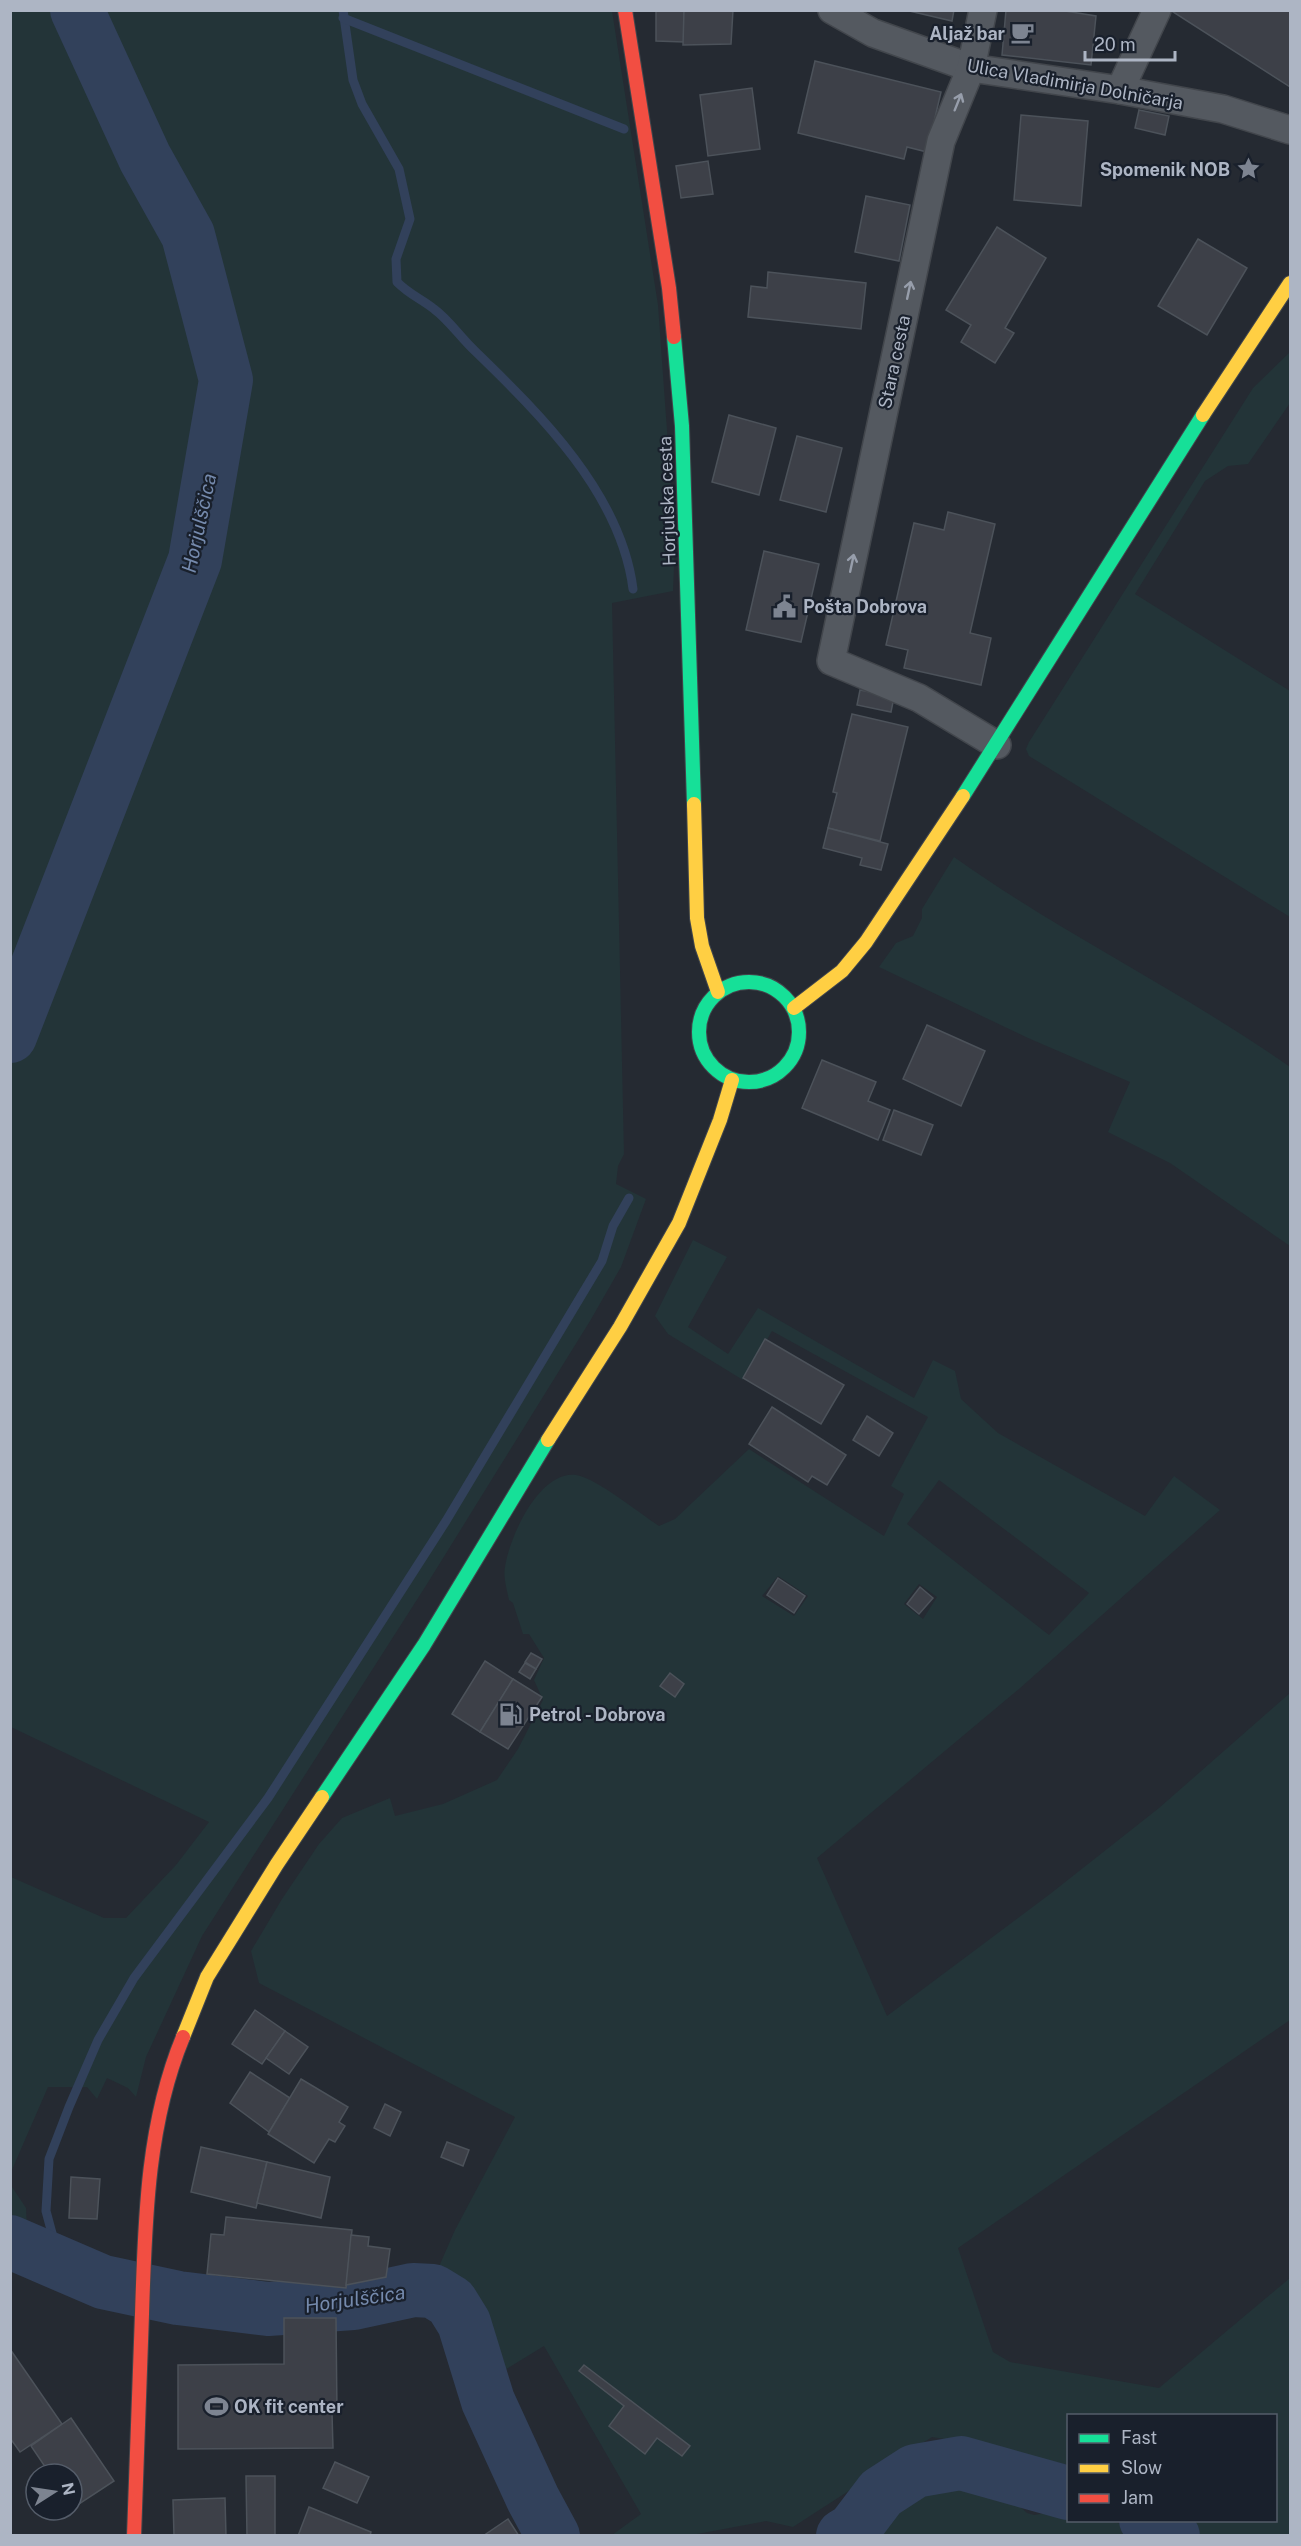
<svg xmlns="http://www.w3.org/2000/svg" width="1301" height="2546" font-family="'Public Sans',sans-serif">
<style>
.green{fill:#233438;fill-rule:evenodd}
.lines{fill:none;stroke-linecap:round;stroke-linejoin:round}
.stream{stroke:#32415b;stroke-width:9}
.river{stroke:#32415b;stroke-width:54}
.building{fill:#3d4048;stroke:#4c525a;stroke-width:1.5}
.street-casing{stroke:#42464c;stroke-width:30}
.fast-casing{stroke:#42464c;stroke-width:16}
.slow-casing{stroke:#42464c;stroke-width:16}
.jam-casing{stroke:#42464c;stroke-width:16}
.street{stroke:#545960;stroke-width:27}
.fast{stroke:#16e098;stroke-width:14}
.slow{stroke:#ffcf43;stroke-width:14}
.jam{stroke:#f24e42;stroke-width:14}
.oneway{stroke:#979eab}
.labels{text-anchor:middle;dominant-baseline:central;stroke-width:4.5;stroke-linejoin:round;paint-order:stroke}
.poi-label{font-size:18px;font-weight:bold;fill:#adb5c4;stroke:#19202c;text-anchor:start}
.street-label{font-size:18px;fill:#adb5c4;stroke:#19202c}
.water-label{font-size:20px;font-style:italic;fill:#758aad;stroke:#19202c}
</style>
<rect width="100%" height="100%" fill="#252a32"/>
<g class="green">
<path d="M11,11H612L658,305L675,542L673,591L612,603L624,1154L618,1166L616,1184L646,1199L621,1267L590,1321L427,1584L202,1936L146,2057L136,2097L128,2088L107,2078L97,2099L87,2087H48L11,2172V1877L104,1918H126L176,1865L209,1822L11,1727Z"/>
<path d="M1290,352V403L1248,464L1228,466L1205,481L1135,594L1290,691V917L1029,756L1026,749L1029,742L1253,388Z"/>
<path d="M954,857C1062,934 1182,991 1290,1067V1246L1170,1163L1108,1132L1130,1082L1028,1038L879,967L896,943L913,936L922,918V909Z"/>
<path d="M693,1240L727,1257L688,1327L728,1354L758,1308L914,1398L933,1360L955,1371L961,1399L998,1433L1145,1516L1174,1476L1220,1510L1019,1689L817,1858L887,2016L1050,1894L1159,1808L1290,1693V2020L958,2248L993,2352L1010,2362L1159,2388L1290,2278V2535H863L878,2508L920,2487L952,2477L985,2480L1006,2494L1027,2513L1034,2515L1068,2510V2520L1110,2521L1145,2530L1156,2521L1276,2520V2416H1068V2465L984,2445L932,2437L793,2527L766,2521L692,2535H612L641,2514L544,2346L493,2377L467,2290L437,2271L455,2230L515,2117L259,1983L251,1951L282,1899L319,1844L342,1818L390,1798L395,1816L443,1804L497,1780L518,1749L543,1700L534,1680L544,1658L529,1634H523L513,1603L509,1600C507,1590 503,1577 505,1567C509,1538 539,1470 576,1475C598,1479 639,1513 659,1526L675,1519L749,1449L884,1536L904,1494L891,1486L928,1417L772,1331L743,1380L668,1334L655,1316ZM939,1480L1089,1593L1049,1635L907,1524ZM778,1576L808,1596L794,1616L762,1596ZM919,1584L937,1597L923,1619L904,1604Z"/>
<path d="M10,2184L26,2208L27,2229L11,2248Z"/>
</g>
<g class="lines">
<g class="stream">
<path d="M343,10L353,80L362,104L399,169L410,219L396,259L397,282C410,295 420,298 434,309C449,320 461,338 475,351C541,415 621,494 633,589"/>
<path d="M343,18L624,129"/>
<path d="M60,2263L46,2211L49,2159L69,2107L98,2040L134,1978L268,1798L446,1521L602,1261L613,1226L629,1198"/>
</g>
<g class="river">
<path d="M10,1036L195,560L226,380L188,235L145,158L77,10"/>
<path d="M10,2242L103,2282L178,2298L268,2309L353,2303L413,2290L433,2291L451,2302L464,2323L488,2401L533,2499L553,2536"/>
<path d="M1146,2520L1164,2527L1173,2536"/>
<path d="M843,2536L853,2530L881,2493L915,2471L961,2463L1068,2493"/>
</g>
</g>
<g class="building">
<path d="M656,10H684V42L656,41Z"/>
<path d="M684,10H733L731,44L683,45Z"/>
<path d="M905,10H954L952,21Z"/>
<path d="M1006,10H1059L1096,16L1091,65L1002,55Z"/>
<path d="M1170,10H1290V87Z"/>
<path d="M815,61L941,92L927,152L907,147L904,159L798,133Z"/>
<path d="M752,88L760,149L708,156L700,95Z"/>
<path d="M1139,110L1169,116L1165,135L1135,128Z"/>
<path d="M1021,115L1088,121L1081,206L1014,200Z"/>
<path d="M708,161L713,194L681,198L676,166Z"/>
<path d="M866,196L910,205L899,261L855,252Z"/>
<path d="M997,227L1046,258L1005,328L1014,333L995,363L961,342L971,325L946,310Z"/>
<path d="M1198,239L1247,268L1207,335L1158,306Z"/>
<path d="M768,272L866,283L861,329L748,317L751,286L767,288Z"/>
<path d="M729,415L776,428L759,495L712,482Z"/>
<path d="M797,436L842,448L826,512L780,500Z"/>
<path d="M948,512L995,524L970,633L991,638L981,685L904,668L908,650L886,645L914,523L944,530Z"/>
<path d="M764,551L819,564L801,642L746,630Z"/>
<path d="M860,690L894,697L891,712L857,705Z"/>
<path d="M852,714L908,727L880,841L828,828L837,793L833,792Z"/>
<path d="M828,828L888,844L881,870L860,865L862,858L823,848Z"/>
<path d="M927,1025L985,1051L961,1106L903,1079Z"/>
<path d="M822,1060L876,1082L868,1101L890,1110L878,1140L802,1108Z"/>
<path d="M894,1110L933,1125L921,1155L883,1140Z"/>
<path d="M765,1339L844,1385L821,1424L743,1378Z"/>
<path d="M772,1407L846,1455L827,1485L812,1476L808,1482L749,1444Z"/>
<path d="M867,1416L893,1433L879,1456L853,1440Z"/>
<path d="M778,1578L805,1596L794,1613L767,1595Z"/>
<path d="M920,1587L933,1598L919,1614L907,1604Z"/>
<path d="M531,1653L542,1659L536,1669L525,1662Z"/>
<path d="M485,1661L513,1679L480,1732L452,1714Z"/>
<path d="M525,1663L536,1669L530,1679L519,1672Z"/>
<path d="M670,1673L684,1684L675,1697L660,1686Z"/>
<path d="M513,1679L542,1697L508,1749L480,1732Z"/>
<path d="M255,2010L285,2031L262,2064L232,2044Z"/>
<path d="M285,2031L308,2047L289,2074L266,2058Z"/>
<path d="M250,2072L290,2098L269,2132L230,2103Z"/>
<path d="M301,2079L348,2107L339,2122L345,2126L335,2142L329,2139L314,2163L268,2134Z"/>
<path d="M385,2104L401,2112L390,2136L374,2128Z"/>
<path d="M447,2142L469,2150L463,2166L441,2157Z"/>
<path d="M201,2147L267,2162L256,2208L191,2192Z"/>
<path d="M267,2162L330,2177L321,2218L257,2203Z"/>
<path d="M71,2177L100,2179L97,2219L69,2218Z"/>
<path d="M226,2217L352,2230L346,2288L207,2274L211,2234L224,2235Z"/>
<path d="M351,2235L369,2237L368,2246L390,2249L386,2277L346,2285Z"/>
<path d="M284,2318H336L337,2413H332L333,2448L178,2449V2365L284,2364Z"/>
<path d="M10,2349L62,2424L20,2452L10,2438Z"/>
<path d="M584,2365L690,2446L682,2456L657,2438L645,2454L609,2426L624,2406L579,2371Z"/>
<path d="M71,2418L114,2481L73,2508L72,2474H50L31,2446Z"/>
<path d="M335,2462L369,2477L357,2503L323,2488Z"/>
<path d="M246,2476H275V2536H247Z"/>
<path d="M225,2498L226,2536H174L173,2500Z"/>
<path d="M309,2507L371,2532L370,2536H298Z"/>
<path d="M508,2519L519,2536H483Z"/>
</g>
<g class="lines">
<defs>
<g id="street">
<path d="M832,10L873,33L971,68L1120,90L1223,109L1290,130"/>
<path d="M983,10L971,68L941,141L831,661L919,698L997,745"/>
<path d="M1120,90L1157,10"/>
</g>
<g id="fast">
<path d="M674,337L682,426L694,804"/>
<path d="M963,796L1203,415"/>
<circle cx="749" cy="1032" r="50"/>
<path d="M322,1797L424,1645L548,1440"/>
</g>
<g id="slow">
<path d="M1203,415L1290,283"/>
<path d="M694,804L697,918L702,946L718,992"/>
<path d="M794,1008L842,971L866,942L963,796"/>
<path d="M548,1440L620,1327L679,1223L720,1120L732,1080"/>
<path d="M183,2037L207,1977L277,1864L322,1797"/>
</g>
<g id="jam">
<path d="M625,10L669,288L674,337"/>
<path d="M134,2536C137,2462 139,2388 142,2314C145,2220 147,2124 183,2037"/>
</g>
</defs>
<use href="#street" class="street-casing"/>
<use href="#fast" class="fast-casing"/>
<use href="#slow" class="slow-casing"/>
<use href="#jam" class="jam-casing"/>
<use href="#street" class="street"/>
<use href="#fast" class="fast"/>
<use href="#slow" class="slow"/>
<use href="#jam" class="jam"/>
</g>
<defs><path id="oneway-shaft" d="M-6 0H5M1.5-3L5.5 0L1.5 3" fill="none" stroke-width="1.6" stroke-linecap="round" stroke-linejoin="round" transform="scale(1.5)"/></defs>
<g class="oneway">
<use href="#oneway-shaft" transform="translate(958 102) rotate(-68)"/>
<use href="#oneway-shaft" transform="translate(909 290) rotate(-78)"/>
<use href="#oneway-shaft" transform="translate(852 563) rotate(-78)"/>
</g>
<defs>
<symbol id="cafe-bare" viewBox="-9 -9 18 18"><path d="M-5.5-4.5H6V0H3Q3 3.5 0 3.5H-2.5Q-5.5 3.5-5.5 0ZM3-3.2v2h1.7v-2ZM-6 4.5H4V6H-6Z" fill="#7d8491" stroke="#19202c" stroke-width="2.5" paint-order="stroke"/></symbol>
<symbol id="sight-bare" viewBox="-9 -9 18 18"><path d="M0-6L1.8-2.2L6-1.7L2.9 1.2L3.7 5.4L0 3.3L-3.7 5.4L-2.9 1.2L-6-1.7L-1.8-2.2Z" fill="#7d8491" stroke="#19202c" stroke-width="2.5" paint-order="stroke"/></symbol>
<symbol id="civic-bare" viewBox="-9 -9 18 18"><path d="M-.6-6.5H3V-4.5H.6V-3L4-1V1h2V6H-6V1h2V-1L-.6-3ZM-1.2 2.5V6h2.4V2.5Z" fill="#7d8491" stroke="#19202c" stroke-width="2.5" paint-order="stroke"/></symbol>
<symbol id="fuel-bare" viewBox="-9 -9 18 18"><path d="M-5.5-6h7V0h2V4h1.3V-2.5L3-4.5l.8-.8L6-3V5H2.5V1h-1V6h-7ZM-4.2-4.7v3.2H.2V-4.7Z" fill="#7d8491" stroke="#19202c" stroke-width="2.5" paint-order="stroke"/></symbol>
<symbol id="stadium-bare" viewBox="-9 -9 18 18"><path d="M0-5a6.5 5 0 1 0 0 10a6.5 5 0 1 0 0-10ZM-3.5-1.8h7v3.6h-7Z" fill="#7d8491" stroke="#19202c" stroke-width="2.5" paint-order="stroke"/></symbol>
</defs>
<g fill-rule="evenodd">
<use href="#cafe-bare" x="1006" y="16" width="33" height="33"/>
<use href="#sight-bare" x="1232" y="152" width="33" height="33"/>
<use href="#civic-bare" x="768" y="590" width="33" height="33"/>
<use href="#fuel-bare" x="494" y="1698" width="33" height="33"/>
<use href="#stadium-bare" x="200" y="2390" width="33" height="33"/>
</g>
<g class="labels">
<g class="poi-label">
<text x="1005" y="33" text-anchor="end">Aljaž bar</text>
<text x="1230" y="169" text-anchor="end">Spomenik NOB</text>
<text x="803" y="606">Pošta Dobrova</text>
<text x="529" y="1714">Petrol - Dobrova</text>
<text x="234" y="2406">OK fit center</text>
</g>
<g class="street-label">
<text transform="translate(1075 84) rotate(10)">Ulica Vladimirja Dolničarja</text>
<text transform="translate(894 362) rotate(-78)">Stara cesta</text>
<text transform="translate(667 501) rotate(-92)">Horjulska cesta</text>
</g>
<g class="water-label">
<text transform="translate(199 523) rotate(-78)">Horjulščica</text>
<text transform="translate(355 2299) rotate(-8)">Horjulščica</text>
</g>
</g>
<rect width="1301" height="2546" fill="none" stroke="#adb5c4" stroke-width="24"/>
<rect x="1067" y="2414" width="210" height="108" fill="#19202c" stroke="#545c69" stroke-width="1.5"/>
<rect x="1079" y="2434" width="30" height="9" fill="#16e098" stroke="#545c69" stroke-width="1.5"/>
<text x="1121" y="2444" font-size="18" fill="#adb5c4">Fast</text>
<rect x="1079" y="2464" width="30" height="9" fill="#ffcf43" stroke="#545c69" stroke-width="1.5"/>
<text x="1121" y="2474" font-size="18" fill="#adb5c4">Slow</text>
<rect x="1079" y="2494" width="30" height="9" fill="#f24e42" stroke="#545c69" stroke-width="1.5"/>
<text x="1121" y="2504" font-size="18" fill="#adb5c4">Jam</text>
<g transform="translate(54 2492) rotate(78)"><circle r="28" fill="#19202c" stroke="#545c69" stroke-width="1.5"/>
<path d="M0-4.5L10 22L0 15L-10 22Z" fill="#7d8491"/>
<text y="-9" font-size="16" font-weight="bold" text-anchor="middle" fill="#adb5c4">N</text>
</g>
<path d="M1085 51v9h90v-9" fill="none" stroke="#adb5c4" stroke-width="3"/>
<text x="1094" y="51" font-size="18" fill="#adb5c4" stroke="#19202c" stroke-width="4.5" paint-order="stroke">20 m</text>
</svg>
